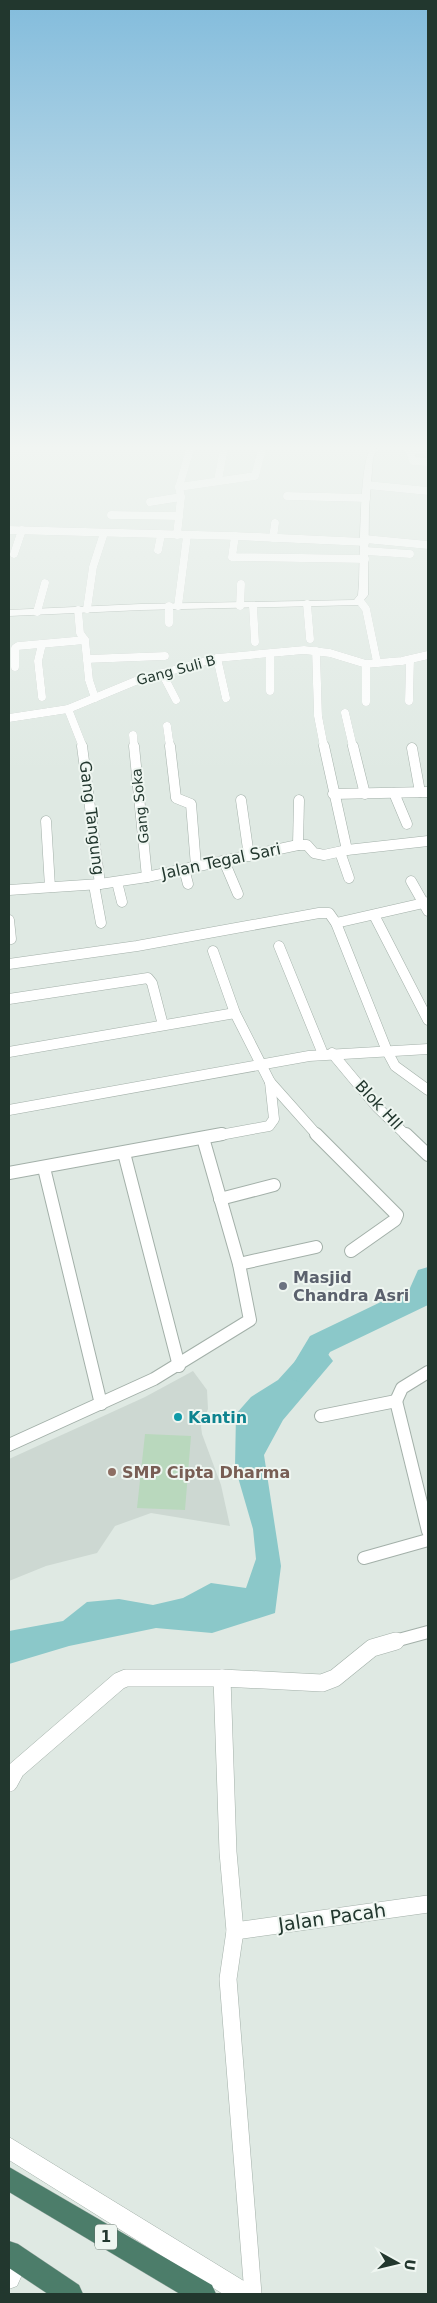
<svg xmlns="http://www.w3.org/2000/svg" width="437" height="2303" font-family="'DejaVu Sans',sans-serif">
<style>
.built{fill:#cdd8d2}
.green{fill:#b9d8bd}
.water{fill:#8bc8c9}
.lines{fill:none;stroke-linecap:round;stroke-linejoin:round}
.river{fill:#8bc8c9;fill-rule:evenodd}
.minor-far3-casing{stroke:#a3b0a9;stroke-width:8}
.minor-far2-casing{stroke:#a3b0a9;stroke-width:11}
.minor-far1-casing{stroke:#a3b0a9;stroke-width:14}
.minor-casing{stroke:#a3b0a9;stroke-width:18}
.tertiary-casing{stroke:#a3b0a9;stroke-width:1}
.trunk-casing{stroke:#bdc3c0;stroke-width:1}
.minor-far3{stroke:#fff;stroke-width:8}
.minor-far2{stroke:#fff;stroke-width:10}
.minor-far1{stroke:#fff;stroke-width:12}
.minor{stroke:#fff;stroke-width:17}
.tertiary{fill:#fff;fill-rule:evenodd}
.trunk{fill:#4c7d6a;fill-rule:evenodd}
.worship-dot{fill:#6b7280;stroke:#eff6f1;stroke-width:2}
.culture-dot{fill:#0f9aa8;stroke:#eff6f1;stroke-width:2}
.education-dot{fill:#8d6e63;stroke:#eff6f1;stroke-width:2}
.labels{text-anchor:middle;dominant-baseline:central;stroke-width:4;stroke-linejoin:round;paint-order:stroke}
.far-street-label{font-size:14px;fill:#22372e;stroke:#eff6f1}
.shield{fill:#eff6f1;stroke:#607068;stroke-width:1}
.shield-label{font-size:15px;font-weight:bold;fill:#22372e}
.street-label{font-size:16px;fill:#22372e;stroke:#eff6f1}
.worship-label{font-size:16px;font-weight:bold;fill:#5b616d;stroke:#eff6f1;text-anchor:start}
.culture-label{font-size:16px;font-weight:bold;fill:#0d838f;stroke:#eff6f1;text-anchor:start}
.education-label{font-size:16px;font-weight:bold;fill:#785e54;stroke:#eff6f1;text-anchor:start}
.near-street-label{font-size:19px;fill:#22372e;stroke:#eff6f1}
</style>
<rect width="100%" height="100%" fill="#dfe9e3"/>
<path class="built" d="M193,1371L207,1390L208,1409L201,1426L202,1434L221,1485L230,1526L151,1513L115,1526L97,1553L46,1566L9,1581V1459L145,1397Z"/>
<path class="green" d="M145,1434L191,1436L185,1510L137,1508Z"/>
<path class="water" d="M316,1338L333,1361L283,1420L264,1455L281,1566L275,1613L212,1633L156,1628L69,1646L9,1664V1631L63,1621L87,1602L119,1599L153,1605L183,1598L211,1583L246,1588L256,1559L253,1529L235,1467L236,1414L251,1397L278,1380Z"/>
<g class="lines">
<path class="river" d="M428,1267V1305L330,1352L313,1380L303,1383L293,1380L289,1371L310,1336L410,1288L418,1270Z"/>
<defs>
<g id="minor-far3">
<path d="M407,449L428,451"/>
<path d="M409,450L413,461L428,462"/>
<path d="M218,480L224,449"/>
<path d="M367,485L428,491"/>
<path d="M179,487L190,449"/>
<path d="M287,496L366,498"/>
<path d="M150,502L181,497"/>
<path d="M111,515L179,516"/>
<path d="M9,530L235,536L365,542"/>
<path d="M177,535L181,497L179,487L255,476L262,449"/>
<path d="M235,536L232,557L365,559"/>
<path d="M273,538L275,523"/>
<path d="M365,539L428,545"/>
<path d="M158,550L161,535"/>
<path d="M366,551L410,554"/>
<path d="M14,554L22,530"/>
<path d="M360,601L366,609L377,662"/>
<path d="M307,604L310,639"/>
<path d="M169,606V623"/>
<path d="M178,606L187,536"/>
<path d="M240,606L241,584"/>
<path d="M253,606L255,642"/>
<path d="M87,609L93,567L104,533"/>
<path d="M78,610L80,633L85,640L89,680L95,698"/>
<path d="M37,612L45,583"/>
<path d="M42,644L38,661L42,697"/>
<path d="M316,651L318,716L324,747"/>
<path d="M270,654V691"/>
<path d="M217,658L226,698"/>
<path d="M87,659L165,656"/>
<path d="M366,664V702"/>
<path d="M15,667V648L18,646L85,640"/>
<path d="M162,673L176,700"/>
<path d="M409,701L410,660"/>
<path d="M68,709L83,747"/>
<path d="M345,713L353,747"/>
<path d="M9,718L68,709L138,680L217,658L304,650L330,653L366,664L402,661L428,655"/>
<path d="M167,726L170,747"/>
<path d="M133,735L134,747"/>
</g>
<g id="minor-far2">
<path d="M82,746L100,884"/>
<path d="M134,746L147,877"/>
<path d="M170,746L176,798L191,804L196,866"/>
<path d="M324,746L347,850"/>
<path d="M353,746L365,794"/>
<path d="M412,748L420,792"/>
<path d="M394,793L407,824"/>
<path d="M333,794L428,792"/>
<path d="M241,800L249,856"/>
<path d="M46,821L50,887"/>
<path d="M298,845L299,800"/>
<path d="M340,852L349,878"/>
<path d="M224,861L238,894"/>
<path d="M184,869L188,884"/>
<path d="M411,881L428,911"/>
<path d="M117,882L122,902"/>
<path d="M94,885L101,923"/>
<path d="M9,890L100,884L147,877L298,845H307L314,853L324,855L347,850L428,841"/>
<path d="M374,915L428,1020"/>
<path d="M9,920L11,939"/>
<path d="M336,923L428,902"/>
<path d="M279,946L323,1054"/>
<path d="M213,951L235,1013L270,1082L318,1136"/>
<path d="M9,964L137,946L319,913H329L336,923L387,1051L395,1066L428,1090"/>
<path d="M9,999L148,978L152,983L163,1025"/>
<path d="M9,1052L235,1013"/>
<path d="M332,1053L377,1107L407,1136"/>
<path d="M9,1110L309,1056L428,1049"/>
<path d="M215,1136L269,1126L274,1119L270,1082"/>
</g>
<g id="minor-far1">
<path d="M316,1134L397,1215L395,1220L351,1251"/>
<path d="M406,1134L428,1155"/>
<path d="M124,1153L179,1366"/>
<path d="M44,1168L101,1404"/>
<path d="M9,1173L222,1134"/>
<path d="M220,1199L274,1185"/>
<path d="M239,1264L316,1247"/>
<path d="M396,1401L428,1531"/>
<path d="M396,1401L402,1388L428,1372"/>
<path d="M321,1416L396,1401"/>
<path d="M9,1445L154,1379L250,1320L239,1264L203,1138"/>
<path d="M364,1558L428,1540"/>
<path d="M391,1642L428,1632"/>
</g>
<g id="minor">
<path d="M222,1678L228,1852L235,1931L228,1979L253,2294"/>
<path d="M9,1783L16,1770L119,1681L126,1678H222L322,1683L335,1678L372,1648L396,1641"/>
<path d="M235,1931L428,1904"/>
</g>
<g id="tertiary">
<path d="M371,449H381L375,453L373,458L369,509L368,595L360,605L141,610L9,616V610L141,604L354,600L358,595L359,583C360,563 359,458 371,449Z"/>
<path d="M9,2137L252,2286L255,2294H223L9,2160Z"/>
<path d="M18,2248L26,2251L29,2259L17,2286L9,2289V2253Z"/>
</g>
<g id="trunk">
<path d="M9,2167L212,2285L216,2294H180L9,2192Z"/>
<path d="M9,2241L18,2244L79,2285L83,2294H48L9,2268Z"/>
</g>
</defs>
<use href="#minor-far3" class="minor-far3-casing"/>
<use href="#minor-far2" class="minor-far2-casing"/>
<use href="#minor-far1" class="minor-far1-casing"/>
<use href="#minor" class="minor-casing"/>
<use href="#tertiary" class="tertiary-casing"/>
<use href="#trunk" class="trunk-casing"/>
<use href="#minor-far3" class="minor-far3"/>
<use href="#minor-far2" class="minor-far2"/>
<use href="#minor-far1" class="minor-far1"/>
<use href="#minor" class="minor"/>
<use href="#tertiary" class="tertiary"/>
<use href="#trunk" class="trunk"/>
</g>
<linearGradient id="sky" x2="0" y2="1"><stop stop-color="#83bcdc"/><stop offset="0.58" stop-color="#f1f5f2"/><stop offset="1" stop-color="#f1f5f2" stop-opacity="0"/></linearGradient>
<rect width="437" height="772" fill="url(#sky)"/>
<circle class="worship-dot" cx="283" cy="1286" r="5"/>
<circle class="culture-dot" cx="178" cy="1417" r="5"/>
<circle class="education-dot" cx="112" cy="1472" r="5"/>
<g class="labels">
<g class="far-street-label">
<text transform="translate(176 670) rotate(-15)">Gang Suli B</text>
<text transform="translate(140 806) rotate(-96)">Gang Soka</text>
</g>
<rect class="shield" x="95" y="2224.5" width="22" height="25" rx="4"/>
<g class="shield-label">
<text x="106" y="2237">1</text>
</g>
<g class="street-label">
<text transform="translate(92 818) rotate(83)">Gang Tangung</text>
<text transform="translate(221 861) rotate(-12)">Jalan Tegal Sari</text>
<text transform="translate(379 1105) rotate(47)">Blok HII</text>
</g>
<g class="worship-label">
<text x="293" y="1277">Masjid<tspan x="293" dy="18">Chandra Asri</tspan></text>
</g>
<g class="culture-label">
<text x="188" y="1417">Kantin</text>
</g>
<g class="education-label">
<text x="122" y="1472">SMP Cipta Dharma</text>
</g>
<g class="near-street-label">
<text transform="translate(332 1917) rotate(-8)">Jalan Pacah</text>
</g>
</g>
<rect width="437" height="2303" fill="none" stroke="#22372e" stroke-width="20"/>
<g transform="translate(397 2263) rotate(98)" stroke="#eff6f1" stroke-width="4" paint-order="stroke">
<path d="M0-4L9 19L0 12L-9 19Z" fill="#22372e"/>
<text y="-8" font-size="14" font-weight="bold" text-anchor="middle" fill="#22372e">U</text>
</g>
</svg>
